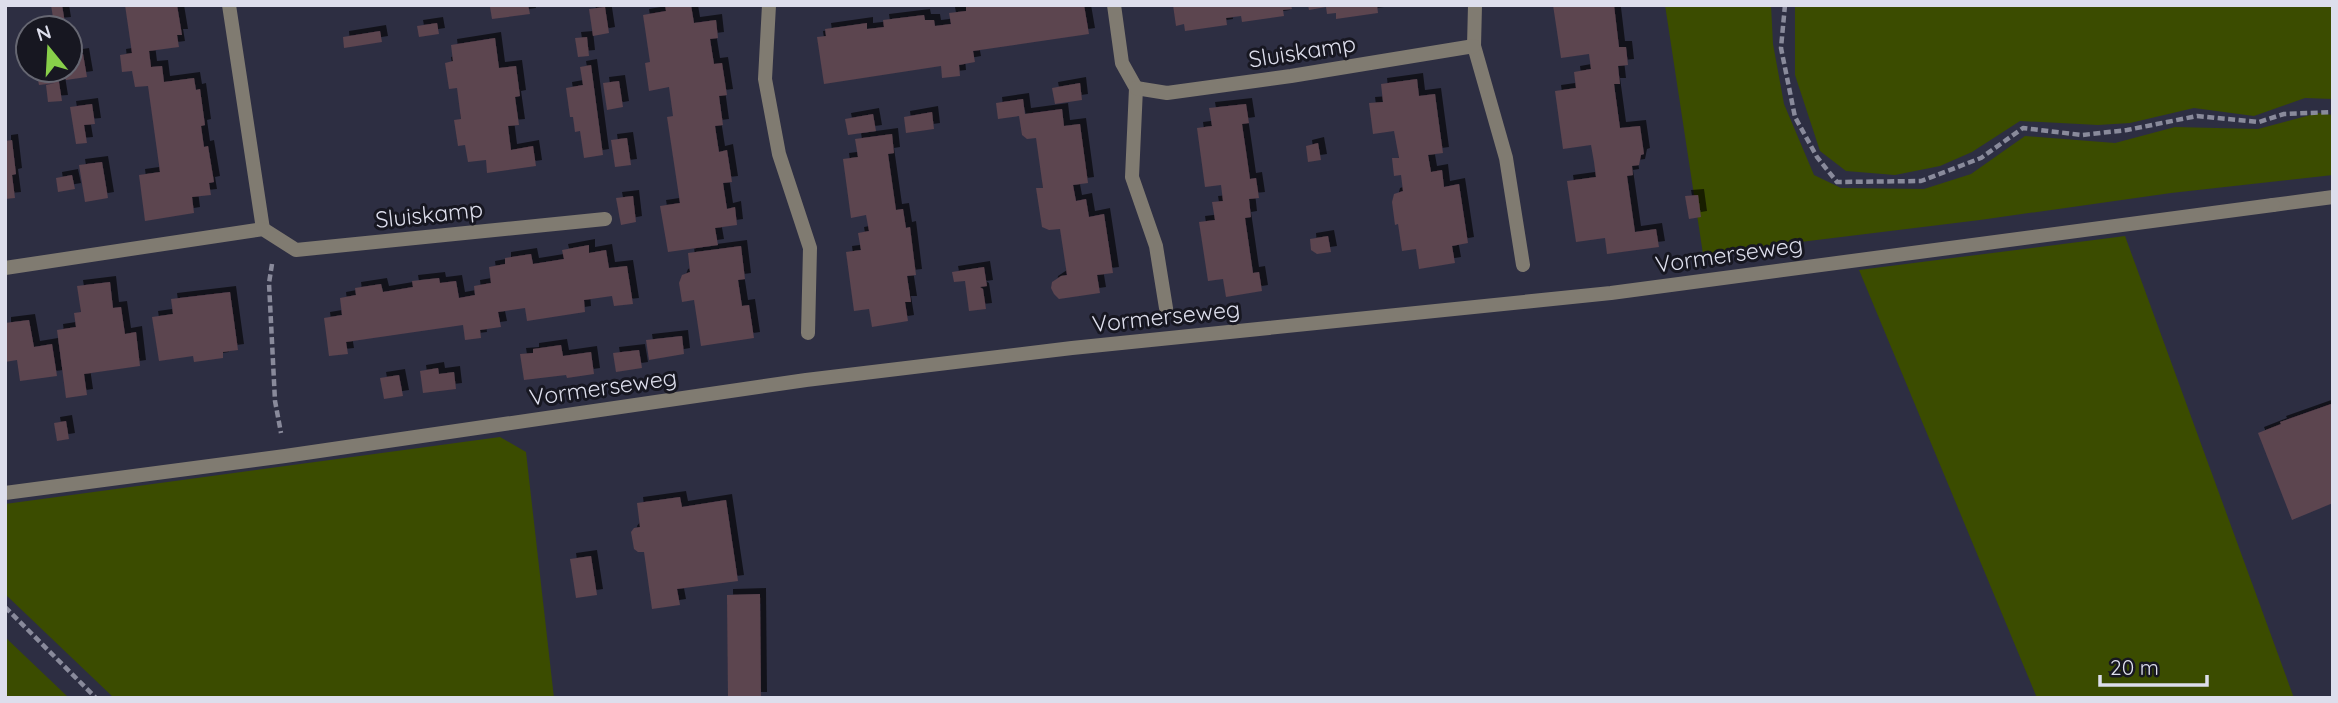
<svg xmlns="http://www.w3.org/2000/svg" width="2338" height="703" font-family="Quicksand,sans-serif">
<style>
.green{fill:#3b4c00}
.building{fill:#5c444f;filter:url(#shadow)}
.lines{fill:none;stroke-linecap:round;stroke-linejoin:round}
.path{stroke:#898a9b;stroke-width:4.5;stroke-dasharray:7 3.5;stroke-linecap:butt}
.service{stroke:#807b71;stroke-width:14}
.minor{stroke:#807b71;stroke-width:14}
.labels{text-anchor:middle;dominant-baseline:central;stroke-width:6;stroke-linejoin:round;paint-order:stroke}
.street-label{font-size:23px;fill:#dddeec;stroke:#171721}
</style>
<defs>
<filter id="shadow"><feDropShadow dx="6" dy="-6" stdDeviation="0" flood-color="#0009"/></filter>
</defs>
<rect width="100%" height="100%" fill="#2d2e42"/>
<g class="green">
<path d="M1665,5H1771L1773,44L1784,104L1814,175L1841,188L1924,189L1971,174L2025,136L2115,143L2175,127L2258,129L2318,113L2333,115V175L2171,193L1980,220L1703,254Z"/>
<path d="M1795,5H2333V99L2305,98L2254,116L2194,108L2130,123L2098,125L2020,121L1972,152L1940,166L1895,175L1846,171L1820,151L1795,75Z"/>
<path d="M2125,236L2294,698H2037L1859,270Z"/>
<path d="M500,437L526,452L554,698H114L5,594V504Z"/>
<path d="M5,637L69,698H5Z"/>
</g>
<g class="building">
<path d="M51,5H62L65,23L54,24Z"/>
<path d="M125,5H177L182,35H177L179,47L149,51L151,67L162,66L164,82L194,78L196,90L200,89L205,125L201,126L204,147L208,146L214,182L209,183L211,195L192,197L194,213L145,221L139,175L160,172L148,86L135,87L132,71L122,72L120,55L132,53Z"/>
<path d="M510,5H528L530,14L492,19L490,7Z"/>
<path d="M665,5H691L694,23L716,20L718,38L710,39L714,64L722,63L727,95L719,96L723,125L715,126L719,152L727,150L732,182L723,183L727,209L735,207L737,225L715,228L718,245L668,252L660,206L680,203L667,117L673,116L669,87L649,91L645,63L650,62L643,15L666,11Z"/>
<path d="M966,5H1084L1089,34L973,51L975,62L959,65L960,76L942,78L941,66L824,84L817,37L826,36L825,29L867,23V29L876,28L884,27L883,20L924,15L925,20H934L935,26L951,24L949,13L966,11Z"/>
<path d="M1173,5H1291L1292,9L1283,10L1284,16L1242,22L1241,16L1226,18L1227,25L1185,31L1184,24L1176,26Z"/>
<path d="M1308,5H1377L1378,13L1336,19V13L1327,14L1326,7L1309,10Z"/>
<path d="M1553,5H1614L1619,47H1626L1628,65L1618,66L1620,84H1614L1620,128L1640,126L1644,154L1641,155L1639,165L1632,166L1633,175L1627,176L1635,232L1656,229L1659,247L1607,254L1605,238L1576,242L1567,181L1596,177L1594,162L1591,145L1563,149L1555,91L1576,88L1574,72L1591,69L1589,54L1561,58Z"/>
<path d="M605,7L609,33L593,36L589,9Z"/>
<path d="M437,23L439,34L419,37L417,26Z"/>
<path d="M380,31L382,42L344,48L343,37Z"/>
<path d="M587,37L589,56L578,57L575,38Z"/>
<path d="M495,38L499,68L516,66L520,96L515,97L519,125L508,126L511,150L533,146L536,166L487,173L486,160L468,162L465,145L458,146L454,120L461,119L457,88L449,89L445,63L453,61L451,45Z"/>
<path d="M83,54L87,77L66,80L64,70H70V56Z"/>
<path d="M591,65L603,155L584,158L580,131L575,132L573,117H570L566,88L583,85L580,67Z"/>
<path d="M36,70H57L62,101L48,102L46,85L55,83L39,85Z"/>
<path d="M1417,79L1419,96L1435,94L1439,124L1443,153L1428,155L1431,172L1442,170L1444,187L1459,184L1468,243L1452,246L1455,263L1419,269L1416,249L1402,251L1398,224L1395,225L1392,202L1394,194L1403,191L1401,175L1394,176L1392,158H1399L1394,131L1373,134L1369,103L1383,102L1381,84Z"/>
<path d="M619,81L623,107L607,110L603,83Z"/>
<path d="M1080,83L1082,100L1055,104L1052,88Z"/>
<path d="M1023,99L1025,114L1062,109L1064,126L1080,124L1088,183L1073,185L1076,201L1086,199L1089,217L1104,214L1113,273L1097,275L1100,293L1059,299L1054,294L1051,288L1052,282L1061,276L1067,275L1060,229L1049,230L1042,227L1036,188H1043L1036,138L1027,139L1022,135L1019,116L998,119L996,103Z"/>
<path d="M92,104L95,124L84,125L87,143L76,144L70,107Z"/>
<path d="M1246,104L1249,123L1242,124L1246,151L1250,179L1256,178L1259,198L1249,199L1251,217L1245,218L1253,273L1259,272L1262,291L1226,297L1223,279L1208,281L1199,222L1215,220L1212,202L1223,201L1221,185L1205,187L1197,128L1212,126L1209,108Z"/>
<path d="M932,112L934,129L906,133L904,117Z"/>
<path d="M873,114L876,131L848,135L845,119Z"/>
<path d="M892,134L894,153L888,154L896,210L903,209L906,228L910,227L916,275L907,276L911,302H905L908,321L872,327L869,309L854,311L846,252L861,250L858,233L869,231L866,215L851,218L843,159L858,157L855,139Z"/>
<path d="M627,138L631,165L615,167L611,140Z"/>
<path d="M12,140L16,174L12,175L15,198L5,199V141Z"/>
<path d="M1318,143L1321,160L1308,162L1306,146Z"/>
<path d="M102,162L108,198L85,202L79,165Z"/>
<path d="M72,175L75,189L58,192L56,178Z"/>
<path d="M1698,195L1701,217L1689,219L1685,196Z"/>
<path d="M633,196L636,222L621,225L616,198Z"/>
<path d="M1328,236L1331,252L1317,254L1311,250L1310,239Z"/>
<path d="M589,245V253L606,250L609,268L627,266L633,304L614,306L612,296L584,300L585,312L527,321L525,308L498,312L501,327L480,330L481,338L465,340L463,325L346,342L348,354L329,356L324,318L342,315L340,298L356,295L355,288L381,284L383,292L413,287L412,281L439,278L440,283L456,281L459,298L475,295L474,286L491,283L489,267L505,264V258L531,254L533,264L564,259L562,250Z"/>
<path d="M741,246L745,279L738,280L742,306L749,305L754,338L701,346L694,300L682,302L679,283L682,275L690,272L688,253Z"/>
<path d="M984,267L987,286L980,287L983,289L986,309L969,311L965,281L954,282L952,272Z"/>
<path d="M110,282L113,308L121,307L125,334L136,332L140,366L84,374L87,395L66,398L57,330L76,327L74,313L81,312L77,286Z"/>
<path d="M230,292L238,350L223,352V358L194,362L193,356L159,361L152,317L173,314L171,299Z"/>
<path d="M29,320L34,347L52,344L57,376L20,381L17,360L5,362V323Z"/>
<path d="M682,336L684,354L649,360L646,340Z"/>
<path d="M561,345L563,356L591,352L594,374L567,378L566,375L524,380L520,354L533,353V349Z"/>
<path d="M639,350L642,368L616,372L613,353Z"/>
<path d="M438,368L439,374L454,372L456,389L423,393L420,371Z"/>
<path d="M399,375L403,396L384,399L380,378Z"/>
<path d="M2331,404L2333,409V503L2292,520L2258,433L2281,424L2280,422Z"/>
<path d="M66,421L69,439L57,441L54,423Z"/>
<path d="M680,497L682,507L726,500L738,581L677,589L680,605L652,609L644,552H638L634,549L631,532L634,528L640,527L637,503Z"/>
<path d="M591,556L597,595L576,598L570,559Z"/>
<path d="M760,594L761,698H728L727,595Z"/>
</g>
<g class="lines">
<g class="path">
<path d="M1785,5L1781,48L1795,117L1817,157L1837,182L1921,181L1981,158L2023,128L2082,135L2127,130L2197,116L2259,122L2284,114L2333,112"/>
<path d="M272,264L269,283L275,401L281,433"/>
<path d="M5,607L96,698"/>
</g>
<path class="service" d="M2273,205L2333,197"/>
<g class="minor">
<path d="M229,5L263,229"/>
<path d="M769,5L765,79L779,154L810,248L808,333"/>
<path d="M1114,5L1122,63L1136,88L1132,177L1156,246L1166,308"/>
<path d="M1475,5L1474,46L1506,158L1523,265"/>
<path d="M1136,88L1167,93L1291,76L1474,46"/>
<path d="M5,268L263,229L296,250L605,219"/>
<path d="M5,493L285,456L806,380L1072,348L1611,293L2273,205"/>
</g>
</g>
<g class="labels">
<g class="street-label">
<text transform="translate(1302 51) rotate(-9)">Sluiskamp</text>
<text transform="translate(429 214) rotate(-6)">Sluiskamp</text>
<text transform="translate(1729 254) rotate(-8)">Vormerseweg</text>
<text transform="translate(1166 316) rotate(-6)">Vormerseweg</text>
<text transform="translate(603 387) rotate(-8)">Vormerseweg</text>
</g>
</g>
<rect width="2338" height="703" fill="none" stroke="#dddeec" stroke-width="14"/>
<g transform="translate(49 49) rotate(342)"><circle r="33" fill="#171721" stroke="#666772" stroke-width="2"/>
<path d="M0-5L12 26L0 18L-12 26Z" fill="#88cf4a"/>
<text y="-10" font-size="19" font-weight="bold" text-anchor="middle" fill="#dddeec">N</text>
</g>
<path d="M2100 675v10h107v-10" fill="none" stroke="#dddeec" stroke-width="3.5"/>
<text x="2110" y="675" font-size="21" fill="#dddeec" stroke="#171721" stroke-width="5" paint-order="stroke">20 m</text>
</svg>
